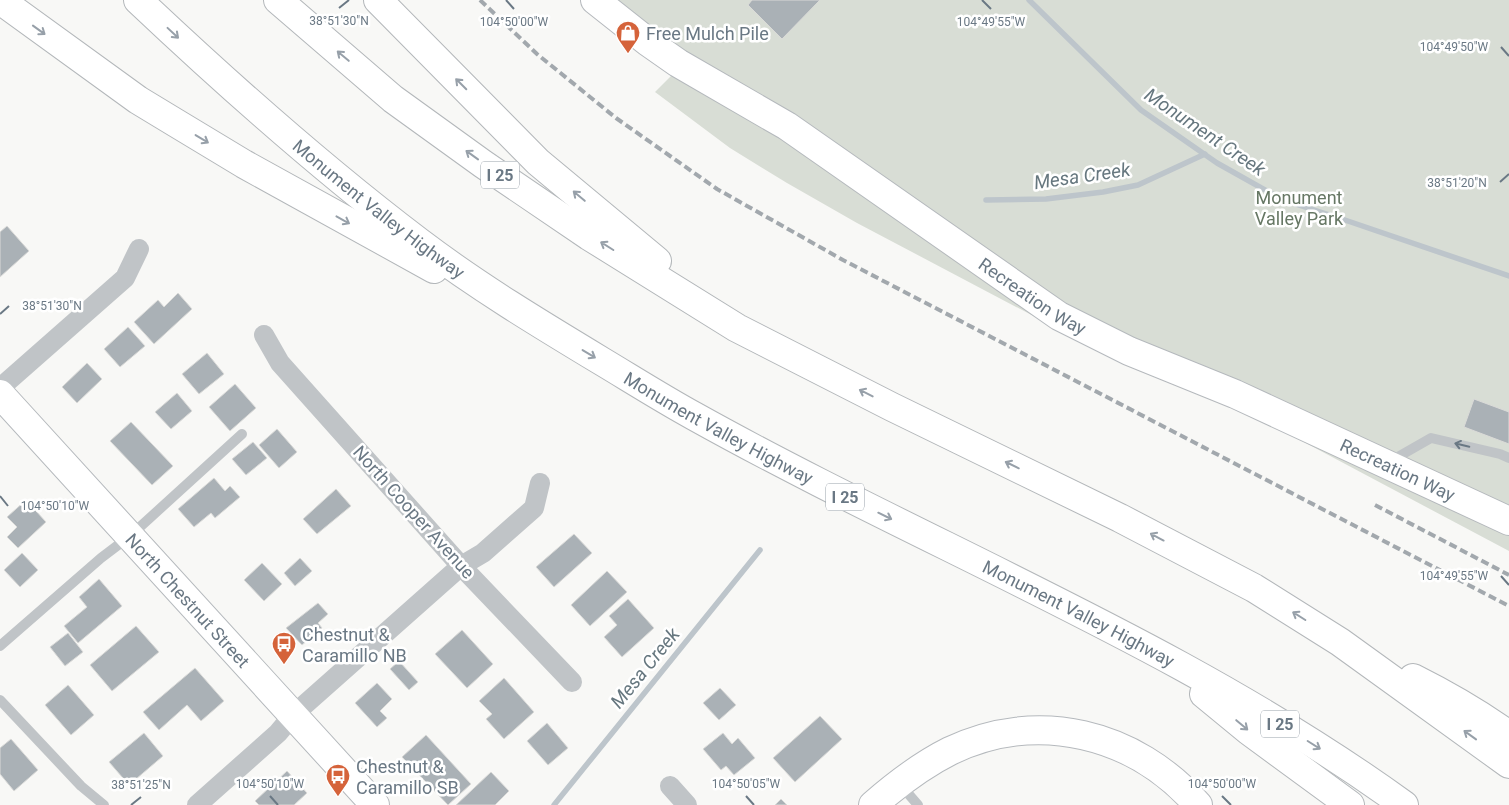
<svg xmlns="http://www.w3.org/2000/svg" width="1509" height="805" font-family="Roboto,sans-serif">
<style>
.green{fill:#d8ddd5}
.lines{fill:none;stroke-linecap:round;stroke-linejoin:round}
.stream{stroke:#bdc5cb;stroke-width:5.5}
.building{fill:#aab1b6;stroke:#dadad8}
.secondary-casing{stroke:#b5b9bd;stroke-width:30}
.highway-casing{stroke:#b3b7ba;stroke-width:30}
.lane{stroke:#c0c4c7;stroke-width:10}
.street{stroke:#c0c4c7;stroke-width:20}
.secondary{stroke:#fff;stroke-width:28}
.highway{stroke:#fff;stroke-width:28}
.rail{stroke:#a2a8ad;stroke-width:4;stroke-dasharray:8 4;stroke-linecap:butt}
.oneway{stroke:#97a0a9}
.oneway2{stroke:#6a7884}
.ticks{fill:none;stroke:#6a7884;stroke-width:2}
.labels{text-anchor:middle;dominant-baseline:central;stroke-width:5;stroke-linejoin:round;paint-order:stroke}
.shield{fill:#fff;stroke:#97a0a9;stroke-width:1}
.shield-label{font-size:16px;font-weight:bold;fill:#6a7884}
.poi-label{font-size:18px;fill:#6a7884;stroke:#fff;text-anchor:start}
.park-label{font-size:18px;fill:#667764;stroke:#fff}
.street-label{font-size:18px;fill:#6a7884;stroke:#fff}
.water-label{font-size:19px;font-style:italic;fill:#66777f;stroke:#fff}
.ticks-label{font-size:12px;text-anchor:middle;fill:#6a7884;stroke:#fff;stroke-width:5;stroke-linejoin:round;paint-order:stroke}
</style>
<rect width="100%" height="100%" fill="#f8f8f6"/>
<path class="green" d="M609,0H1509V551L1266,422L1041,320L857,223L787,183L730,148L655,92L689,58Z"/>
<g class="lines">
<g class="stream">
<path d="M1029,0L1141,110L1217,163L1283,200L1339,218L1509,276"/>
<path d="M986,200L1046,199L1103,192L1138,185L1205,154"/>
<path d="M554,805L760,550"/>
</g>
</g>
<g class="building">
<path d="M752,0H820L782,39L748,5Z"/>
<path d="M7,226L29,251L0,277V232Z"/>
<path d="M178,293L192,309L154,344L134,322L158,300L164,307Z"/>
<path d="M128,327L145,346L120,367L104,349Z"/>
<path d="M207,353L224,374L199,394L182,374Z"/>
<path d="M87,363L102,379L77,403L62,387Z"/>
<path d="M235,384L256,408L230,431L209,407Z"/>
<path d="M177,393L192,411L171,429L155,412Z"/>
<path d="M1474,399L1509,412V444L1464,427Z"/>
<path d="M131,422L173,466L152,485L110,441Z"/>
<path d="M277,429L297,452L279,468L259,445Z"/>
<path d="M253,442L267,458L246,475L232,459Z"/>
<path d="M214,478L225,491L230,486L240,497L215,518L211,513L194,527L178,509Z"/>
<path d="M336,489L351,506L317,534L303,519Z"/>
<path d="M26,500L46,522L18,548L7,537L17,527L7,517Z"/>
<path d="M574,534L592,553L554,587L536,567Z"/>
<path d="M22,553L38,570L20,587L4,570Z"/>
<path d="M300,558L312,571L295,586L284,573Z"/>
<path d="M262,563L282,584L264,601L244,580Z"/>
<path d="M607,571L627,592L590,626L571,605Z"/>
<path d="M99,579L122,606L78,643L64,626L87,607L79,597Z"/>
<path d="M628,599L654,628L622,657L604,637L617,625L609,616Z"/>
<path d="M318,603L328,614L318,623L322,628L302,645L286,628Z"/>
<path d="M136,626L159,652L112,691L90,665Z"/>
<path d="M462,630L493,664L467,688L435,654Z"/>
<path d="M68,633L83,652L65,666L50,647Z"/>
<path d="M399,661L418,682L409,690L390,669Z"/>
<path d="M195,668L224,701L201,721L187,705L159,730L143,712Z"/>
<path d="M504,678L534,712L504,739L486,719L492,714L479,701Z"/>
<path d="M377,683L392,699L380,711L387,718L377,727L355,703Z"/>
<path d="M68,685L94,715L71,735L45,705Z"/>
<path d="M720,688L736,705L719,720L703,703Z"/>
<path d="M820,716L842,739L795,782L773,758Z"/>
<path d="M547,723L568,748L548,765L527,741Z"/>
<path d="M144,733L163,756L129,785L109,762Z"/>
<path d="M723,733L732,744L738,738L755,758L734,775L726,766L721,770L703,749Z"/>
<path d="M426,735L471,784L448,805L402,757Z"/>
<path d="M11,739L38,770L14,791L0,774V748Z"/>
<path d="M287,771L307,793L294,805H259L255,801Z"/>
<path d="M491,772L509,791L495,805H456Z"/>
<path d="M781,799L787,805H775Z"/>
</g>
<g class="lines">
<defs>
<g id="secondary">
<path id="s1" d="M595,0L648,42L678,63L787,126L1059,316L1129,351L1235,394L1509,521"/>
<path id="s2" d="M0,394L375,805"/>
<path d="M873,805C897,784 922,765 950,751C1038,709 1135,733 1198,805"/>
</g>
<g id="highway">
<path d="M0,0L138,100L176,123L244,164L434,269"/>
<path id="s3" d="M138,0C228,85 320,167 419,242C477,286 540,324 603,362C633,380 663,399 694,416C929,547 1185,646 1404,805"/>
<path d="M278,0L393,99L483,164L589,236L737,328L892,407L1120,518L1254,588L1340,642L1509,764"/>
<path d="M378,0L538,162L657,261"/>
<path d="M1413,678C1447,695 1478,713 1509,735"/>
<path d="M1204,694L1249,731L1350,805"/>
</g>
</defs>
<use href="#secondary" class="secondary-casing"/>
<use href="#highway" class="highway-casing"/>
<g class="lane">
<path d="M1389,462L1431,438L1500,454L1509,458"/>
<path d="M0,646L101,558L130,536L242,434"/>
<path d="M0,700L81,786L104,805"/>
<path d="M899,783L918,805"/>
</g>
<g class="street">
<path d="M264,335L280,363L461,566L572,682"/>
<path d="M0,388L125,278L139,249"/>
<path d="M670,786L687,805"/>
<path d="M197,805L278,733L293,715L461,566L483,553L534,508L540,483"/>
</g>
<use href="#secondary" class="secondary"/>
<use href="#highway" class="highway"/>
<g class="rail">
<path d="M480,0L537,54L616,118L717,189L843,260L1509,606"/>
<path d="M1375,505L1509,575"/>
</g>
</g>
<defs><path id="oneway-shaft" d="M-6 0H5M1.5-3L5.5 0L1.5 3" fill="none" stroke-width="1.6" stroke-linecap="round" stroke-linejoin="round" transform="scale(1.25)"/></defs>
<g class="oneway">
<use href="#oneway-shaft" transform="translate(39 30) rotate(36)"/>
<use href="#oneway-shaft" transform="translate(173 33) rotate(43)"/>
<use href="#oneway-shaft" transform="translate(343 56) rotate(-140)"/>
<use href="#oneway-shaft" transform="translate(461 84) rotate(-135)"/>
<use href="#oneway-shaft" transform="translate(202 139) rotate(31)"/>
<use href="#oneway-shaft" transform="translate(472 155) rotate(-144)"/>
<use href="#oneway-shaft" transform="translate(579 196) rotate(-140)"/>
<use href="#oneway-shaft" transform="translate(343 220) rotate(29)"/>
<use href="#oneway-shaft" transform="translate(607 246) rotate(-148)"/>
<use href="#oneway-shaft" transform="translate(589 354) rotate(31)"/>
<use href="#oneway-shaft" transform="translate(866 393) rotate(-153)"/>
<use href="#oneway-shaft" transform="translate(1012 465) rotate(-154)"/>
<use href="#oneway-shaft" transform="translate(885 516) rotate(26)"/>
<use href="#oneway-shaft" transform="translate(1157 537) rotate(-152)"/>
<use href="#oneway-shaft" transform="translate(1299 616) rotate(-148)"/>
<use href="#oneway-shaft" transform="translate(1242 725) rotate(40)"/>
<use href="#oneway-shaft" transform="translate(1470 735) rotate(-144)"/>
<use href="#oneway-shaft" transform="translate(1314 745) rotate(32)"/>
</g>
<use class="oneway2" href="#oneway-shaft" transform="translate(1462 445) rotate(-167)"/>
<path class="ticks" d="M506,0L514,9M982,0L991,9M339,8L349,0M1501,47L1509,56M1500,182L1509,174M0,314L9,306M0,496L8,506M1501,576L1509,585M270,796L278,805M746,796L754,805M1222,796L1231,805M131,805L141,797"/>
<defs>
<symbol id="shop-pin" viewBox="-11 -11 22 30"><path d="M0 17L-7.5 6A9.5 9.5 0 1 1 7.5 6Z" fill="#d5633a" stroke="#fff"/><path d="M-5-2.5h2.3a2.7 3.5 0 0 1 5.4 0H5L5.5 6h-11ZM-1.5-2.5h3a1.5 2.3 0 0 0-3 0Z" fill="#fff"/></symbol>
<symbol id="bus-pin" viewBox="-11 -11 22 30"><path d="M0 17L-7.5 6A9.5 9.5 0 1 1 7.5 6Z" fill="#d5633a" stroke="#fff"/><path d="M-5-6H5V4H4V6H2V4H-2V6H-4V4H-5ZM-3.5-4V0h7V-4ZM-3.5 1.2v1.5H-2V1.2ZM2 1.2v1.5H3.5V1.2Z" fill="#fff"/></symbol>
</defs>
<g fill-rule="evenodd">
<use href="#shop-pin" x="614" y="19" width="28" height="38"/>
<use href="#bus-pin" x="270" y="630" width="28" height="38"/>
<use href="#bus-pin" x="324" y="762" width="28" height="38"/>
</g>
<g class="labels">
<g class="shield">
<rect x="481" y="161.5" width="38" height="27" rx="4"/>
<rect x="826" y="483.5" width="38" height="27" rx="4"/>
<rect x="1261" y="710.5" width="38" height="27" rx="4"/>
</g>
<g class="shield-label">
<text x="500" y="175">I 25</text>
<text x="845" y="497">I 25</text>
<text x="1280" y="724">I 25</text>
</g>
<g class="poi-label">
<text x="646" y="33">Free Mulch Pile</text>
<text x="302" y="634">Chestnut &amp;<tspan x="302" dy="21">Caramillo NB</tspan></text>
<text x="356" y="766">Chestnut &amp;<tspan x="356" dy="21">Caramillo SB</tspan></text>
</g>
<g class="park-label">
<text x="1299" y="197">Monument<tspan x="1299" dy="21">Valley Park</tspan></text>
</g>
<g class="street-label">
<text stroke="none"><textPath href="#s3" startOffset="319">Monument Valley Highway</textPath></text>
<text stroke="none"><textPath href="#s1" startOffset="529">Recreation Way</textPath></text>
<text stroke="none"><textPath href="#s3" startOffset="724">Monument Valley Highway</textPath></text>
<text stroke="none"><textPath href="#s1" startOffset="934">Recreation Way</textPath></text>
<text transform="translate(414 512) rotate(48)">North Cooper Avenue</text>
<text stroke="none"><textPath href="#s2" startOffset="279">North Chestnut Street</textPath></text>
<text stroke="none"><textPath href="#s3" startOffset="1129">Monument Valley Highway</textPath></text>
</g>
<g class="water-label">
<text transform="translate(1205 132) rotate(34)">Monument Creek</text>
<text transform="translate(1082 176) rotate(-8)">Mesa Creek</text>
<text transform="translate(645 668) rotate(-51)">Mesa Creek</text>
</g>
</g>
<g class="ticks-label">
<text x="339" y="25">38°51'30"N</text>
<text x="514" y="26">104°50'00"W</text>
<text x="991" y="26">104°49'55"W</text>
<text x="1454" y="51">104°49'50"W</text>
<text x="1457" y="187">38°51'20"N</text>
<text x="52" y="310">38°51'30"N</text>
<text x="55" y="510">104°50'10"W</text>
<text x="1454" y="580">104°49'55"W</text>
<text x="270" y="788">104°50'10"W</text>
<text x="746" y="788">104°50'05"W</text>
<text x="1222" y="788">104°50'00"W</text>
<text x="141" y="789">38°51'25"N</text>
</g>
</svg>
